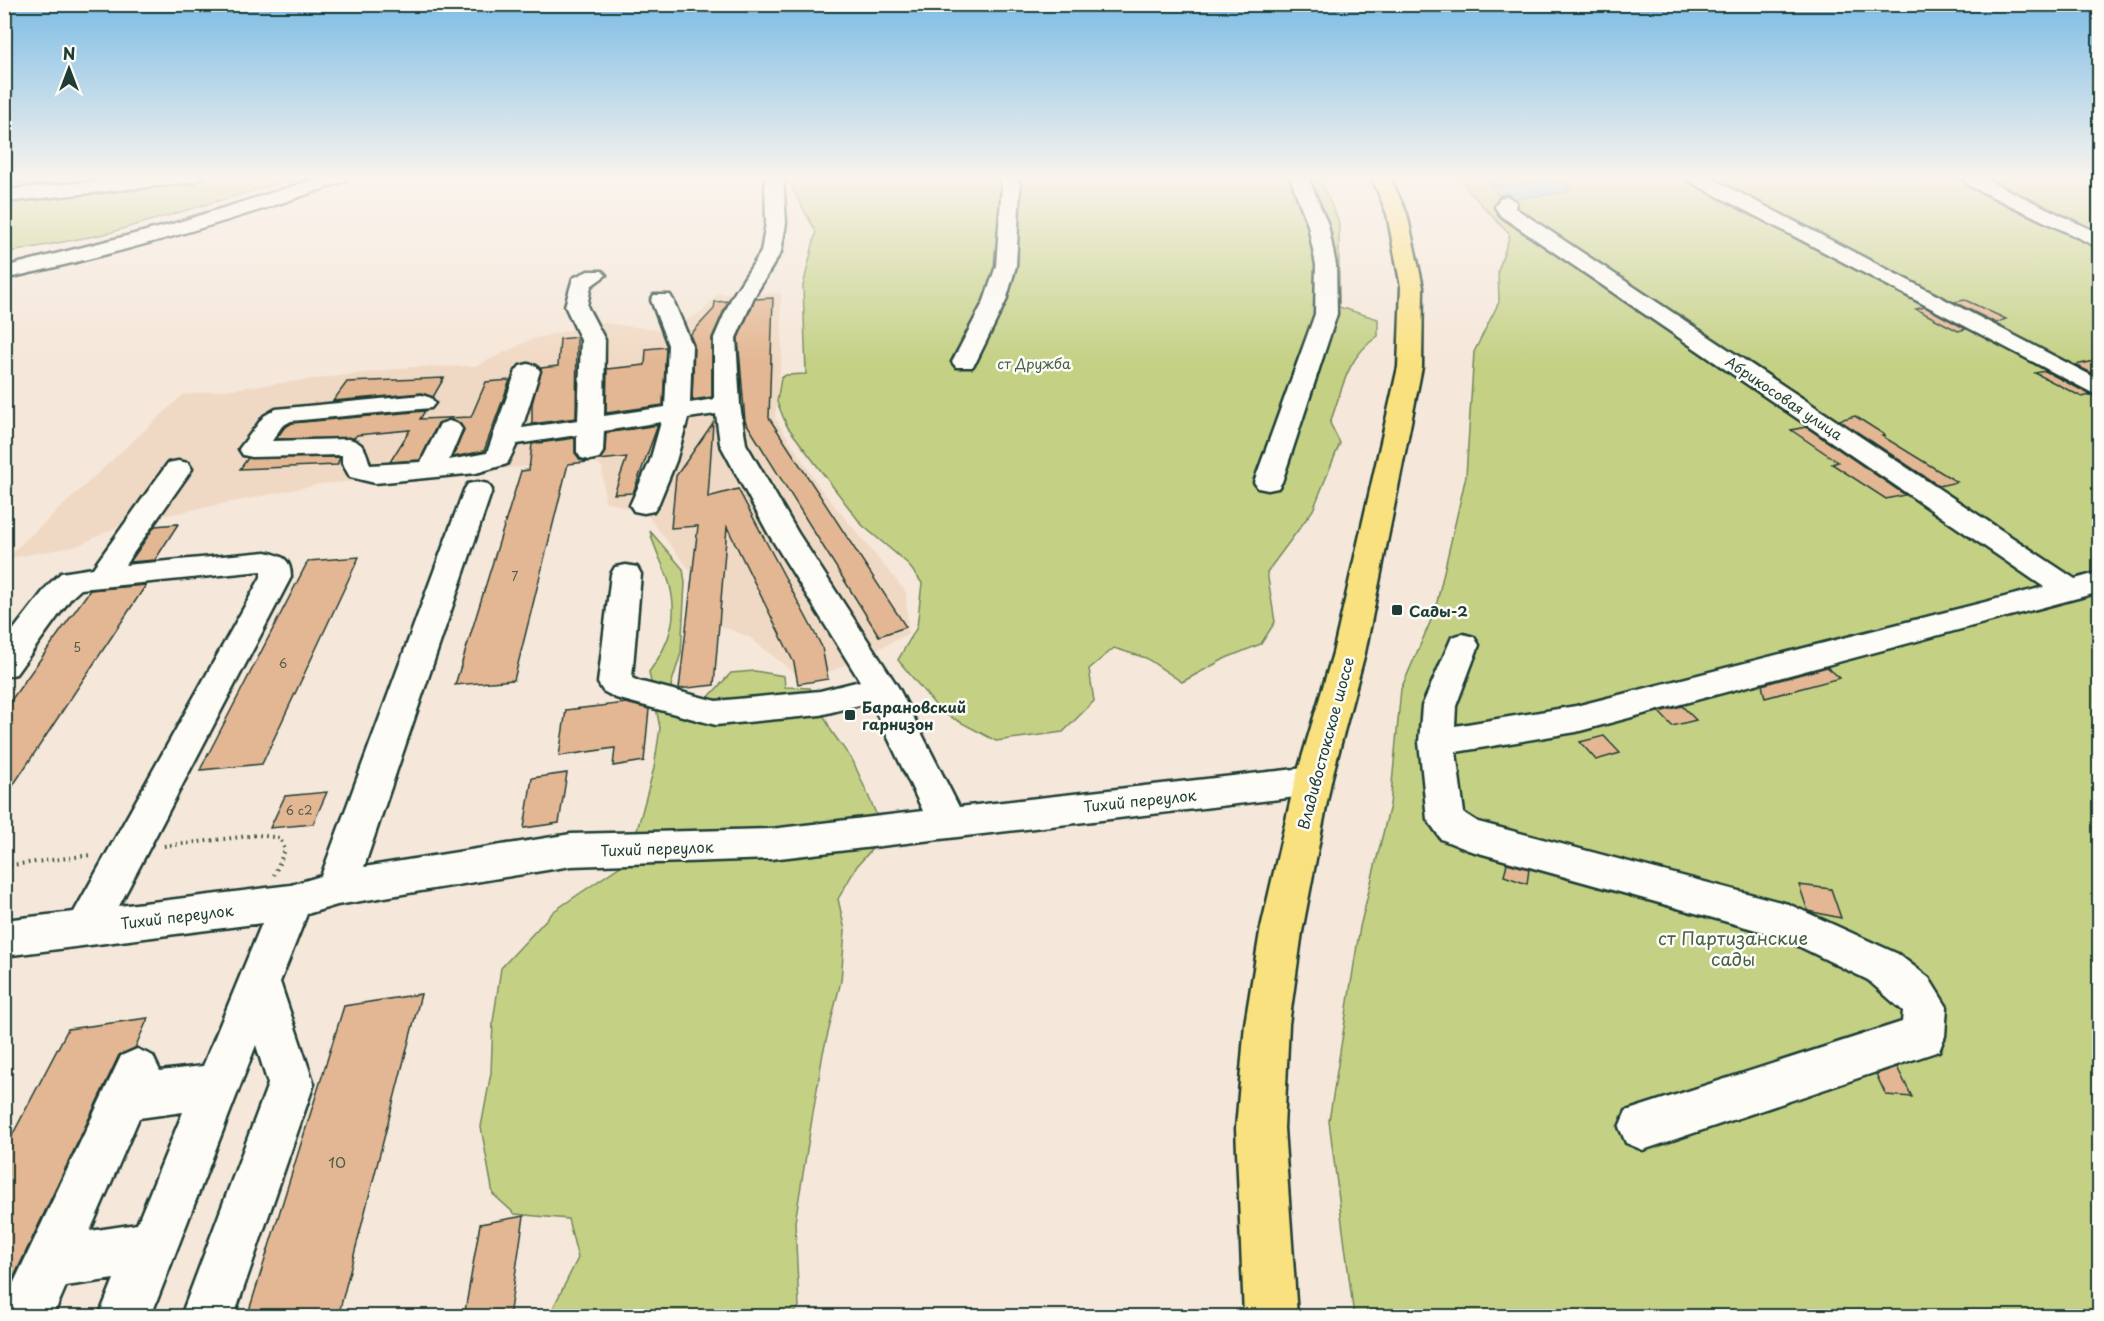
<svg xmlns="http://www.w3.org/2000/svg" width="2104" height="1321" font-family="'Playpen Sans',sans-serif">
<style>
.built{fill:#f0d9c4}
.green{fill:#c4d185;stroke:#72875c;stroke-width:1.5}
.water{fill:#80cae0;stroke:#59929b;stroke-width:1.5}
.building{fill:#e3b793;stroke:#1f3d34;stroke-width:1.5}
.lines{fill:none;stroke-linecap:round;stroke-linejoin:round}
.minor-casing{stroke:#1f3d34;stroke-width:5}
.highway-casing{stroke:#1f3d34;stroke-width:5}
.path{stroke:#1f3d34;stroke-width:4;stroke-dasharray:1.5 4.5;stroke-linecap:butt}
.minor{fill:#fdfcf7;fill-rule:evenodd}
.highway{fill:#fae180;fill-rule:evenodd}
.poi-dot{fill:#1f3d34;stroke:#fdfcf7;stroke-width:2}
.labels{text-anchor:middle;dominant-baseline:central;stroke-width:5;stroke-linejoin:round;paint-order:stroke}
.number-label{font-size:12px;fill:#505c4c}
.far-park-label{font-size:14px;fill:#486248;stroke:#fdfcf7}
.far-street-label{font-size:14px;fill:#1f3d34;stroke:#fdfcf7}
.poi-label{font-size:15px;font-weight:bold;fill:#1f3d34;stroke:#fdfcf7;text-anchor:start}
.street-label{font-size:15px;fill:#1f3d34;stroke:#fdfcf7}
.near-number-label{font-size:15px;fill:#505c4c}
.near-park-label{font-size:18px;fill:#486248;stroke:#fdfcf7}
</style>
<rect width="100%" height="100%" fill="#f5e7d9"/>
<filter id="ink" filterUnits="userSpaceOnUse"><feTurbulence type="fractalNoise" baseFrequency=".0167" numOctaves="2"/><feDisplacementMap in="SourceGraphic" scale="12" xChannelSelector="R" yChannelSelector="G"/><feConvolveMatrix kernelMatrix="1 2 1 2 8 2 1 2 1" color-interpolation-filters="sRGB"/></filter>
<g filter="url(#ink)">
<path class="built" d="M781,293L782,352L775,418L820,488L906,592L908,634L832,671L793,672L749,637L714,623L700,604L692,573L647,515L605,501L602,467L593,461L321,484L123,524L77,546L5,559L183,395L413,367L476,366L532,339L583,327L605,323L663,331L702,312L717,294Z"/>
<g class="green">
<path d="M5,177H300L105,234L5,253Z"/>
<path d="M786,177H1319L1339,222V307L1378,319V336C1345,359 1343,388 1330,423L1340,443L1313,510L1267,572L1275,622L1261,644L1226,658L1182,682L1146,658L1114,648L1089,669L1094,701L1063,732L996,741L941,712L898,660L917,627L922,583L907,563L862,525L787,426L777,402L781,378L786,375L806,374L803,286L816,232Z"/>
<path d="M1456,177H2099V1316H1354L1329,1121L1360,927L1390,805L1401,689L1435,611L1466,476L1474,352L1499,302L1498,271L1510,235Z"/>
<path d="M650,531L683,569L685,583L681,653L671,685L678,710L704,702L731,673L755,671L784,676L785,687L810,688L832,732L853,761L885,834L857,866L838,899L845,930L841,981L823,1053L795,1222L799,1307L790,1316H645L642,1314L640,1316H553L552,1310L578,1258L568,1219L515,1214L493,1194L481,1127L491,1073L493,1022L501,968L554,911L629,860L654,768L660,728L649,672C672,641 680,613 667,576C661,560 654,548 650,531Z"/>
</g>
<path class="water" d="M1549,177L1571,186L1566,192L1555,194L1507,199L1496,192L1491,184L1515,187Z"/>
<g class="building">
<path d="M773,298L769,418L906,627L879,636L745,421L738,338L755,299Z"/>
<path d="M1965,300L2006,319L1996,323L1954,302Z"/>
<path d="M728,301L712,338V397L692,400L694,345L690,335L714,309L715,302Z"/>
<path d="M1925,307L1966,329L1958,331L1916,309Z"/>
<path d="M577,337L576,418L532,424V404L541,368L558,366L560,339Z"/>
<path d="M666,347L663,405L606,413L607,369L645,365L646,349Z"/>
<path d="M2100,360V377L2075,365Z"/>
<path d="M2045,371L2091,395L2082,397L2035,373Z"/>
<path d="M444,378L433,397L422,393L333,401L347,382Z"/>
<path d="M510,380L484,451L453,457L464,430L460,423L450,419L438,423L420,460L390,462L410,430L357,435L354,438L276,439L284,428L292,423L425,411L420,419L471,417L486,382Z"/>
<path d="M1855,416L1885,435L1882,436L1957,482L1939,486L1839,420Z"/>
<path d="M713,423L708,497L738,489L822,647L828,679L798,684L794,663L727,527L714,685L679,689L698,526L671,528L676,476Z"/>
<path d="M658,425L633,493L614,494L627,457L599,460L605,452L606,433Z"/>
<path d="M1806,427L1905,495L1886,499L1832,464L1838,462L1791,430Z"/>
<path d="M575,438V453L581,460L588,462L568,464L514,680L455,685L521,471L529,470L532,444Z"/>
<path d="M340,457L337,465L240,469L248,458Z"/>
<path d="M178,524L155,560L130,562L155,526Z"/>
<path d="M359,557L262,764L200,770L308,561Z"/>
<path d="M146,585L4,799V710L90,590Z"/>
<path d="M1827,667L1840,678L1765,698L1762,685Z"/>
<path d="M626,703L649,709L644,761L613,766L615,748L559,756L566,710Z"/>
<path d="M1682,706L1696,720L1672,726L1659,712Z"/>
<path d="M1604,736L1620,753L1596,760L1580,742Z"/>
<path d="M567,773L559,823L524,828L532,778Z"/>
<path d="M327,792L313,824L270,828L285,796Z"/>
<path d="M1507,863L1529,869L1527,884L1504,876Z"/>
<path d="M1799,885L1831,889L1841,918L1808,911Z"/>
<path d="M421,994L338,1317H247L344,1006Z"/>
<path d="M148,1018L135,1048L119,1055L4,1298V1151L68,1029Z"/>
<path d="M1897,1067L1912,1097L1886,1095L1876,1074Z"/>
<path d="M524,1216L509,1317H464L480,1224Z"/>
</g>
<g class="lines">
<defs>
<g id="minor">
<path d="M139,177H203L194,182L4,202V190Z"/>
<path d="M322,177H348L345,181C234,221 120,253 4,279V267L166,226Z"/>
<path d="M765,177H783L786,223L781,252L754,297L736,338L740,405L746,444L798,533L898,687L959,807L1313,767L1326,771L1331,781L1326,791L1313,795L771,859L571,866L337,905L307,914L280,982L314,1084L234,1316H181L268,1084L256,1045L151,1316H99L114,1279L66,1286L53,1316H4L7,1297L121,1056L137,1049L153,1056L160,1071L203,1066L262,923L4,956V920L74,912L261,577V571L81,589L71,598L16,674L4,677V642L49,584L61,573L93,568L168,463L178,461L188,463L192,469L125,565L266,552C283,556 291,559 291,577L119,906L291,885L321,876L464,490L468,484L478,482L488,484L492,490L364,867L571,834L771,829L923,811L871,702L820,715L716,725L616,698L603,691L598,683L611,574L615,567L626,565L637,567L641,574L632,678L638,681L716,701L820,691L860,681L768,533L720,444L716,414L688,418L676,461L658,505L654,511L644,513L634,511L630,505L650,461L661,422L604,431L603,452L599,458L590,460L581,458L577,452V435L517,444L507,464L476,473L375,483L350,477L342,463V455L252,457L243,455L239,449L264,416L276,409L422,395L431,398L435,403L431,408L291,421L282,426L272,441L349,439C365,443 366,452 370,465L421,462L440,424L449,421L458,424L462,429L449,460L487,453L516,371L520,366L528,364L536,366L540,371L522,428L578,420L581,340L565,306L573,278L588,271H602L606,275L591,286L587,306L605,340L604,416L665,407L668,345L651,300L654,295H670L673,300L692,345L690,403L714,399V338L732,297L761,252L766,223ZM183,1112L137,1224L90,1231L139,1118Z"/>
<path d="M999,177H1017L1020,186L1016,266L1006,301L976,362L972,367H956L952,362L984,301L996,266L1002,186Z"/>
<path d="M1290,177H1308L1328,225L1336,265L1337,314L1282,482L1278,488L1268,490L1258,488L1254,482L1315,314L1316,265L1308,225Z"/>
<path d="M1686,177H1709L2100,380V397L1689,181Z"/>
<path d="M1961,177H1981L2100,234V248L1970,186Z"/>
<path d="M1507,196L1516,202L1515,208L2075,579L2100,572V592L1576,732L1456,752L1464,813L1478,822L1788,904L1898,954L1929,978L1947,1007L1945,1036L1939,1051L1643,1150L1626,1143L1619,1127L1626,1111L1902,1022L1903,1011L1868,980L1778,936L1468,850L1441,839L1427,819L1419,742L1422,706L1452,637L1463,634L1474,637L1479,645L1456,706L1455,726L1576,706L2044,587L1501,216L1495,207L1500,198Z"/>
</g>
<path id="highway" d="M1372,177H1390L1407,214L1423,287L1422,367L1365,653L1331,781L1302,932L1289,1024L1284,1128L1297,1316H1244L1236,1128L1245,1024L1260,932L1295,781L1333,653L1398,367L1401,287L1387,214Z"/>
</defs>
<use href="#minor" class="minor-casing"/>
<use href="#highway" class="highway-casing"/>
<g class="path">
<path d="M164,846L258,835L280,838L285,850L274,875"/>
<path d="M4,866L91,855"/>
</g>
<use href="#minor" class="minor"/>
<use href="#highway" class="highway"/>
</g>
</g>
<linearGradient id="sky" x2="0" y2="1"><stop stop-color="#7ebde5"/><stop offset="0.49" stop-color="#faf4ee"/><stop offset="1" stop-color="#faf4ee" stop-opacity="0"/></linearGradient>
<rect width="2104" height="362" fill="url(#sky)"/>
<g class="poi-dot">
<rect x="1391" y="604" width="12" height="12" rx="3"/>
<rect x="844" y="709" width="12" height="12" rx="3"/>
</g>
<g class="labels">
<g class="number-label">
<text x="515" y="576">7</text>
<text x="77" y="647">5</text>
<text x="283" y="663">6</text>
<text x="299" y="810">6 с2</text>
</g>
<g class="far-park-label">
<text x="1034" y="363">ст Дружба</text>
</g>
<g class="far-street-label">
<text transform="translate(1784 398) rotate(34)">Абрикосовая улица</text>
</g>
<g class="poi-label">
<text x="1409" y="610">Сады-2</text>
<text x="862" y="706">Барановский<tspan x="862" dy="17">гарнизон</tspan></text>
</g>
<g class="street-label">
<text transform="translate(1325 743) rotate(-75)">Владивостокское шоссе</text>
<text transform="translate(1140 800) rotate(-6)">Тихий переулок</text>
<text transform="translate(657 848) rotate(-2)">Тихий переулок</text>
<text transform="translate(177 916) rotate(-7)">Тихий переулок</text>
</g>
<g class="near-number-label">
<text x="337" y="1161">10</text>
</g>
<g class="near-park-label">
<text x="1733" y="937">ст Партизанские<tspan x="1733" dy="21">сады</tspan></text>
</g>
</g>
<rect width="2104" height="1321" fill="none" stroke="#fdfcf7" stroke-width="24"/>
<rect x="12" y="12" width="2080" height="1297" fill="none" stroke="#1f3d34" stroke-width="2" filter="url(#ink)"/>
<g transform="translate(69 69)" stroke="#fdfcf7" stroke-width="4.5" paint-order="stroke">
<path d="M0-4.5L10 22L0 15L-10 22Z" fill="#1f3d34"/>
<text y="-9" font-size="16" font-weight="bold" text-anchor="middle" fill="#1f3d34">N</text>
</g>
</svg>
